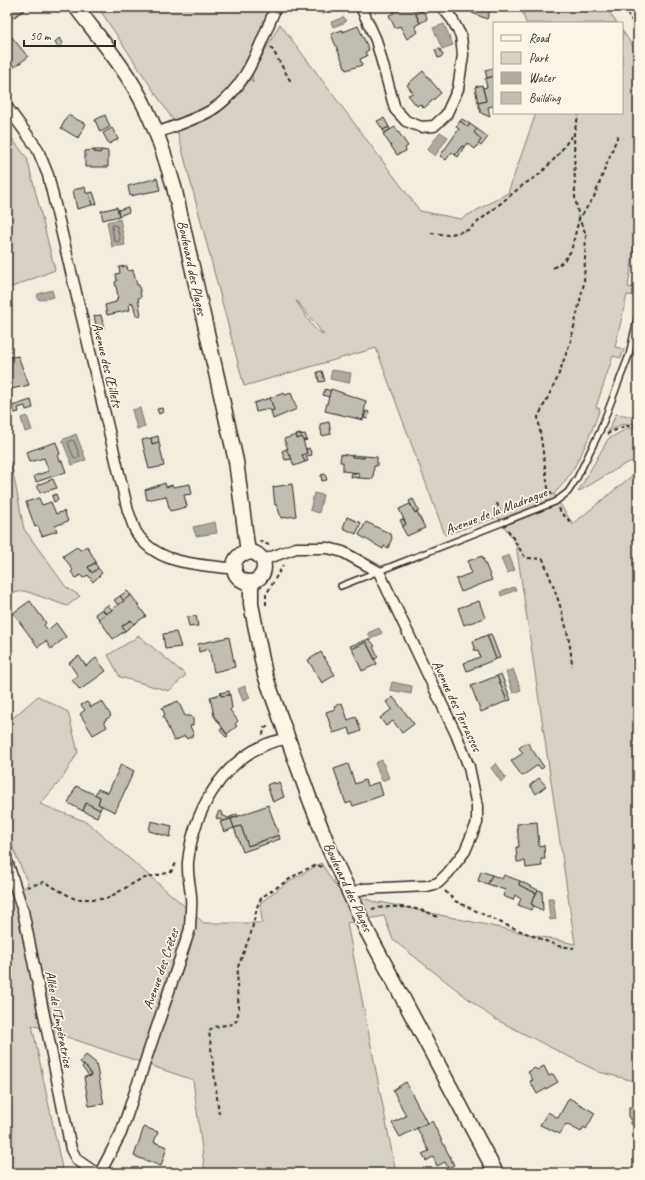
<svg xmlns="http://www.w3.org/2000/svg" width="645" height="1180" font-family="Caveat,sans-serif">
<style>
.green{fill:#d6d1c4;stroke:#807e78;fill-rule:evenodd}
.water{fill:#afaaa0;stroke:#7a7771}
.lines{fill:none;stroke-linecap:round;stroke-linejoin:round}
.shore{stroke:#605e5a;stroke-width:1}
.building{fill:#c2bdb1;stroke:#2b2b2b}
.service-casing{stroke:#2b2b2b;stroke-width:8}
.minor-casing{stroke:#2b2b2b;stroke-width:13}
.secondary-casing{stroke:#2b2b2b;stroke-width:17}
.path{stroke:#2b2b2b;stroke-width:2;stroke-dasharray:4 3;stroke-linecap:butt}
.service{stroke:#fcf5e5;stroke-width:5}
.minor{stroke:#fcf5e5;stroke-width:10}
.secondary{stroke:#fcf5e5;stroke-width:14}
.labels{text-anchor:middle;dominant-baseline:central;stroke-width:3.5;stroke-linejoin:round;paint-order:stroke}
.street-label{font-size:14px;fill:#2b2b2b;stroke:#fcf5e5}
</style>
<rect width="100%" height="100%" fill="#f4edde"/>
<filter id="ink" filterUnits="userSpaceOnUse"><feTurbulence type="fractalNoise" baseFrequency=".025" numOctaves="2"/><feDisplacementMap in="SourceGraphic" scale="8" xChannelSelector="R" yChannelSelector="G"/><feConvolveMatrix kernelMatrix="1 2 1 2 8 2 1 2 1" color-interpolation-filters="sRGB"/></filter>
<g filter="url(#ink)">
<g class="green">
<path d="M98,7H272C256,42 240,87 206,109C197,115 185,119 175,123Z"/>
<path d="M521,7H605L617,23H526Z"/>
<path d="M280,24L420,211L461,219L508,193L536,113H622V30L638,54V224L628,287L636,288L635,296L627,295L615,347L624,349L621,358L613,356L596,407L600,409C589,438 576,472 554,494L570,520L574,523L633,475L638,474V1082L599,1072L493,1018L393,940L384,916L347,923L396,1173H205L193,1080L32,1025L63,1173H7V905L28,884L7,834V723L38,696L68,712L78,752L62,779L40,804L87,822L204,923H262L260,903L285,884L321,863L337,888L380,904V902L575,944L516,544L498,517L445,535L376,348L244,386L177,130L215,116L232,100L250,77L253,83L252,74ZM296,301H297L324,335L314,328Z"/>
<path d="M7,132L27,158L55,270L7,289Z"/>
<path d="M616,414L638,417V423L620,425L608,432Z"/>
<path d="M628,428L638,429V459L625,464L578,492L608,439Z"/>
<path d="M7,462H11L24,529L66,587L80,596L67,606L25,591L7,594Z"/>
<path d="M139,636L186,675L169,691L120,677L108,655Z"/>
</g>
<g class="water">
<path d="M344,17L346,22L333,27L331,22Z"/>
<path d="M444,24L453,45L442,49L433,28Z"/>
<path d="M440,132L448,137L435,156L427,150Z"/>
<path d="M120,219L125,245L112,247L107,222Z"/>
<path d="M52,290L54,297L40,300L37,298L38,294Z"/>
<path d="M332,370L351,373L349,383L330,379Z"/>
<path d="M140,408L145,427L137,429L132,410Z"/>
<path d="M27,416L32,430L25,432L21,418Z"/>
<path d="M76,434L86,460L72,465L62,440Z"/>
<path d="M314,493L323,495L319,513L310,510Z"/>
<path d="M215,522L217,533L196,536L193,527Z"/>
<path d="M509,555L515,570L507,573L501,558Z"/>
<path d="M514,587L516,590L501,596L500,592Z"/>
<path d="M379,628L382,633L371,639L368,633Z"/>
<path d="M513,669L521,690L513,693L506,672Z"/>
<path d="M392,682L412,686L411,694L390,690Z"/>
<path d="M245,686L250,698L243,701L238,689Z"/>
<path d="M382,760L389,778L382,781L375,763Z"/>
<path d="M496,763L506,778L501,782L491,768Z"/>
<path d="M548,898H553L556,919L550,920Z"/>
</g>
<g class="lines">
<g class="shore">
<path d="M113,225L117,226L120,240L118,242L114,241L112,227Z"/>
<path d="M72,440L74,441L80,456L76,459L74,458L68,443Z"/>
</g>
</g>
<g class="building">
<path d="M7,7H22L24,10L13,18L7,11Z"/>
<path d="M299,7H308L305,12Z"/>
<path d="M308,7H328L324,14Z"/>
<path d="M400,7H412L420,23L415,26L418,32L407,39L400,26L395,28L389,15L394,13L393,10Z"/>
<path d="M474,7H491L487,19L472,13Z"/>
<path d="M421,11L424,13L427,17L426,20L420,23L416,14Z"/>
<path d="M358,26L369,50L365,52L367,56L360,59L362,65L346,70L331,34L342,30L343,32Z"/>
<path d="M7,31L28,57L13,68L7,60Z"/>
<path d="M59,38L63,43L58,48L55,42Z"/>
<path d="M440,49L443,56L438,58L435,50Z"/>
<path d="M494,68V76L487,78L485,70Z"/>
<path d="M423,71L441,93L424,108L420,104L417,106L408,95L413,93L407,85Z"/>
<path d="M494,76V106L488,107L490,117L481,113L478,103L486,101L483,88L487,87L485,79Z"/>
<path d="M482,85L486,101L478,103L475,87Z"/>
<path d="M68,115L86,124L78,138L61,128Z"/>
<path d="M105,115L110,127L100,132L95,120Z"/>
<path d="M384,118L389,127L383,130L377,121Z"/>
<path d="M462,119L470,124L468,127L460,121Z"/>
<path d="M460,121L468,127L470,124L477,129L474,132L481,140L475,149L467,143L464,147L462,146L455,155L452,152L446,160L440,156L459,129L456,127Z"/>
<path d="M389,127L390,130L384,133L383,130Z"/>
<path d="M395,127L408,146L405,148L406,151L397,155L383,134Z"/>
<path d="M112,128L118,139L109,144L103,133Z"/>
<path d="M477,129L488,137L481,146L478,144L481,140L474,132Z"/>
<path d="M462,146L464,147L458,157L455,155Z"/>
<path d="M94,150H102L100,153L94,152Z"/>
<path d="M94,150V152L100,153L102,150L108,151V167H85V151Z"/>
<path d="M157,178L160,190L130,196L128,186Z"/>
<path d="M85,187L86,193H89L92,205L77,209L73,190Z"/>
<path d="M93,192L97,204L92,205L89,193Z"/>
<path d="M117,207L119,216L103,220L101,211Z"/>
<path d="M128,207L129,212L119,216L118,210Z"/>
<path d="M127,266L128,271L133,270L137,285H139L141,297L138,298L141,315L136,316L133,303L129,304L130,310L107,315L105,305L116,302L118,296L115,282L117,281L116,274L120,273L119,267Z"/>
<path d="M101,315L104,328L97,329L94,316Z"/>
<path d="M18,356L29,385L7,390V358Z"/>
<path d="M322,371L325,381L319,382L317,372Z"/>
<path d="M325,389L331,391L329,397L323,395Z"/>
<path d="M331,389L366,401L363,420L325,411Z"/>
<path d="M284,393L285,395L291,393L297,409L273,419L271,411L274,410L270,398Z"/>
<path d="M270,398L274,410L271,411L269,409L256,412L254,403Z"/>
<path d="M31,400L33,408L26,410L25,406L18,408L19,412L14,413L12,406Z"/>
<path d="M162,408L163,412L159,414L157,409Z"/>
<path d="M366,411L369,412L367,419L364,418Z"/>
<path d="M329,422L331,434L322,436L320,424Z"/>
<path d="M300,434V435L305,434L307,440L304,441L302,437L297,439L296,435Z"/>
<path d="M296,435L297,439L302,437L307,453L302,455L305,462L294,466L290,455H288L286,449H288L284,439Z"/>
<path d="M158,436L159,442L152,444L151,438Z"/>
<path d="M151,438L152,444L159,442L164,466L149,469L142,440Z"/>
<path d="M56,442L60,454L58,455L60,461H62L66,472L36,482L34,476L49,471L44,458L29,462L26,452Z"/>
<path d="M309,448L312,455L306,456L308,461L305,462L302,455L307,453L306,449Z"/>
<path d="M286,449L292,459L285,460L282,451Z"/>
<path d="M341,454L364,458V456L377,457V466H374L373,479L359,478V473L343,471V462H340Z"/>
<path d="M352,455L364,456V458L352,457Z"/>
<path d="M352,473H359V478L351,477Z"/>
<path d="M325,474L327,480L322,481L321,475Z"/>
<path d="M53,479L57,488L40,493L37,485Z"/>
<path d="M165,483L166,487L172,485L173,487L190,484L192,494L184,495L187,507L170,511L166,496L147,500L145,490Z"/>
<path d="M292,484L296,516L281,518L277,505H275L273,487Z"/>
<path d="M56,494L58,500L54,502L52,496Z"/>
<path d="M39,498L42,505L51,502L56,514L64,511L68,521L55,526L57,531L42,536L38,526L35,527L26,502Z"/>
<path d="M413,499L419,511L415,513L409,501Z"/>
<path d="M410,504L415,513L417,512L425,528L407,536L402,527L406,524L399,509Z"/>
<path d="M347,517L361,523L356,534L343,528Z"/>
<path d="M403,519L406,524L403,526L400,520Z"/>
<path d="M366,522L391,534L392,538L388,548L384,546L383,549L359,535Z"/>
<path d="M87,546L96,562L88,567L92,573L98,568L102,573L93,582L88,575L83,578L80,575L76,578L71,572L73,570L63,556L77,547L80,550Z"/>
<path d="M482,556L492,580L461,592L456,579L471,573L468,561Z"/>
<path d="M95,563L98,568L92,573L88,567Z"/>
<path d="M127,591L131,595L124,601L120,596Z"/>
<path d="M131,595L146,616L134,624L131,620L122,626L125,631L113,639L99,619Z"/>
<path d="M120,596L124,601L118,605L114,600Z"/>
<path d="M30,601L46,623L44,625L48,630L56,623L66,637L51,649L46,641L38,647L13,613Z"/>
<path d="M479,601L485,618L464,625L458,608Z"/>
<path d="M108,605L112,610L106,614L102,609Z"/>
<path d="M102,609L106,614L99,619L95,614Z"/>
<path d="M196,616L198,626L189,627L187,617Z"/>
<path d="M131,620L134,624L125,631L122,626Z"/>
<path d="M176,632L181,647L165,649L163,634Z"/>
<path d="M491,634L500,658L496,659L487,635Z"/>
<path d="M487,635L496,659L467,671L464,663L480,657L478,651L474,650L475,648L473,641Z"/>
<path d="M229,637L235,667L214,672L209,649L199,652L198,644Z"/>
<path d="M369,639L375,646L373,647L378,657L375,659L366,642L352,649L350,646Z"/>
<path d="M366,642L377,664L362,671L352,649Z"/>
<path d="M321,652L335,675L322,683L308,660Z"/>
<path d="M79,656L86,666L96,658L106,671L80,690L72,680L78,676L69,663Z"/>
<path d="M501,674L511,700L507,701L497,676Z"/>
<path d="M497,676L507,701L481,712L471,686Z"/>
<path d="M229,691L230,695L221,696L220,693Z"/>
<path d="M221,694V696L230,695L232,708L230,710L238,721L235,724L237,726L227,734L214,716L210,697Z"/>
<path d="M393,697L414,724L402,733L393,721L386,726L380,718L392,709L386,702Z"/>
<path d="M102,701L111,716L104,721L107,727L93,735L80,714L85,710L81,705L87,702L91,707Z"/>
<path d="M178,701L185,716H191L193,719V725L190,726L194,735L187,739L185,736L174,741L163,716L165,715L162,708Z"/>
<path d="M342,703L348,720L356,717L361,731L351,735L349,728L333,733L326,712L335,709L334,706Z"/>
<path d="M222,728L228,736L226,737L220,730Z"/>
<path d="M527,742L544,767L541,769L538,765L522,776L511,761L523,753L519,748Z"/>
<path d="M121,764L134,771L115,812L98,804L100,797L95,795L98,789L108,793Z"/>
<path d="M348,764L355,784L365,780L367,786L379,782L383,795L353,806L351,802L346,804L334,769Z"/>
<path d="M539,778L546,786L536,794L530,785Z"/>
<path d="M274,782L275,784L279,782L284,797L273,802L267,785Z"/>
<path d="M76,786L100,797L98,804L102,806L100,810L86,803L83,811L68,803Z"/>
<path d="M86,803L100,810L97,817L83,811Z"/>
<path d="M268,805L279,835L248,846L241,826L234,828L231,819Z"/>
<path d="M219,811L223,813L222,815L228,818L237,814L238,816L224,821L216,818Z"/>
<path d="M231,819L234,828L224,832L220,822Z"/>
<path d="M151,821L172,826L170,837L149,831Z"/>
<path d="M537,822L539,846L544,845L545,859H541L542,866L526,868L525,861L517,862L516,847H519L517,824Z"/>
<path d="M241,826L248,846L279,835L280,839L243,852L234,828Z"/>
<path d="M481,871L492,875L488,884L478,881Z"/>
<path d="M492,875L502,879L504,875L520,881L519,885L536,893L531,904L534,906L531,910L518,905L521,899L515,895L513,900L503,896L505,890L488,884Z"/>
<path d="M520,881L538,890L536,893L519,885Z"/>
<path d="M538,890L542,891L543,911L531,904Z"/>
<path d="M86,1055L96,1063L104,1104L89,1106L84,1077L91,1076L89,1070L80,1062Z"/>
<path d="M84,1065L89,1070L91,1076H89L82,1067Z"/>
<path d="M544,1066L549,1076L553,1074L558,1082L537,1094L530,1081L533,1080L528,1072L535,1068L537,1070Z"/>
<path d="M406,1082L427,1123L400,1137L392,1123L406,1116L393,1090Z"/>
<path d="M569,1098L595,1113L586,1129L584,1127L581,1132L566,1124L560,1134L540,1125L548,1112L558,1118Z"/>
<path d="M629,1107H638V1124H631V1118H629Z"/>
<path d="M432,1121L454,1165L448,1168L445,1162L437,1166L433,1157L426,1161L422,1154L429,1151L417,1128Z"/>
<path d="M144,1127L158,1132L154,1142L167,1147L161,1166L134,1156Z"/>
</g>
<g class="lines">
<defs>
<path id="service" d="M341,586L555,502L568,492L577,478L600,431L629,355L638,314"/>
<g id="minor">
<path d="M361,7L376,40L395,109L406,121L421,127L434,126L446,115L458,89L463,55L461,36L452,19L442,7"/>
<path d="M7,107L37,148L48,175L128,511C131,518 133,526 136,532C157,566 201,564 235,569"/>
<path d="M157,133C174,126 194,120 210,111C247,89 260,44 276,7"/>
<path d="M263,560L296,548H328L343,552L379,572L456,734L469,767L477,806V823L465,851L448,873L438,883L427,886L363,889L349,894"/>
<path d="M7,861L23,911L71,1149L77,1160L96,1173"/>
<path d="M100,1173L121,1133L190,929C190,918 192,907 191,896C190,885 187,873 188,862C193,814 220,763 267,744C274,741 281,740 288,738"/>
</g>
<g id="secondary">
<path d="M76,7C97,35 125,68 141,99C156,127 165,157 174,187L236,461L248,553"/>
<circle cx="249" cy="567" r="15"/>
<path d="M251,582V604L265,675L310,800L331,853L367,931L496,1173"/>
</g>
</defs>
<use href="#service" class="service-casing"/>
<use href="#minor" class="minor-casing"/>
<use href="#secondary" class="secondary-casing"/>
<g class="path">
<path d="M623,7L638,30"/>
<path d="M271,47L291,82"/>
<path d="M431,233L448,235L468,230L523,185L540,174L558,155L573,134"/>
<path d="M553,268L563,262L571,251L579,219L594,197L618,135"/>
<path d="M607,434L625,426H638"/>
<path d="M552,495L548,488L538,417L557,379L571,340L584,283L586,234L579,219L575,197L574,133L579,113"/>
<path d="M497,503L501,515"/>
<path d="M559,508L561,513L573,524"/>
<path d="M508,530L524,556L528,558L543,559C556,593 570,628 572,666"/>
<path d="M259,541L269,545"/>
<path d="M266,605V595L283,565"/>
<path d="M263,735L264,728L270,726"/>
<path d="M27,887L44,882L75,899H106L141,879L171,872L176,863"/>
<path d="M445,891L455,901L506,925L558,946L574,948"/>
<path d="M372,909C392,905 419,906 437,917"/>
<path d="M219,1114L209,1031L213,1027L233,1024L237,1020L239,1007L237,990L238,967L251,933L258,904L262,897L302,871L317,865L323,867"/>
</g>
<use href="#service" class="service"/>
<use href="#minor" class="minor"/>
<use href="#secondary" class="secondary"/>
</g>
</g>
<g class="labels">
<g class="street-label">
<text transform="translate(192 268) rotate(78)">Boulevard des Plages</text>
<text transform="translate(107 365) rotate(76)">Avenue des Œillets</text>
<text transform="translate(496 511) rotate(-21)">Avenue de la Madrague</text>
<text transform="translate(457 706) rotate(65)">Avenue des Terrasses</text>
<text transform="translate(348 887) rotate(65)">Boulevard des Plages</text>
<text transform="translate(161 969) rotate(-71)">Avenue des Crêtes</text>
<text transform="translate(59 1019) rotate(79)">Allée de l'Impératrice</text>
</g>
</g>
<rect width="645" height="1180" fill="none" stroke="#fcf5e5" stroke-width="24"/>
<rect x="12" y="12" width="621" height="1156" fill="none" stroke="#2b2b2b" stroke-width="1.5" filter="url(#ink)"/>
<rect x="493" y="22" width="130" height="92" fill="#fcf5e5" stroke="#a8a49b"/>
<rect x="501" y="35" width="20" height="6" fill="#fcf5e5" stroke="#a8a49b"/>
<text x="529" y="42" font-size="12" fill="#2b2b2b">Road</text>
<rect x="501" y="52" width="20" height="12" fill="#d6d1c4" stroke="#a8a49b"/>
<text x="529" y="62" font-size="12" fill="#2b2b2b">Park</text>
<rect x="501" y="72" width="20" height="12" fill="#afaaa0" stroke="#a8a49b"/>
<text x="529" y="82" font-size="12" fill="#2b2b2b">Water</text>
<rect x="501" y="92" width="20" height="12" fill="#c2bdb1" stroke="#a8a49b"/>
<text x="529" y="102" font-size="12" fill="#2b2b2b">Building</text>
<path d="M24 40v6h91v-6" fill="none" stroke="#2b2b2b" stroke-width="2"/>
<text x="30" y="40" font-size="12" fill="#2b2b2b" stroke="#fcf5e5" stroke-width="3" paint-order="stroke">50 m</text>
</svg>
